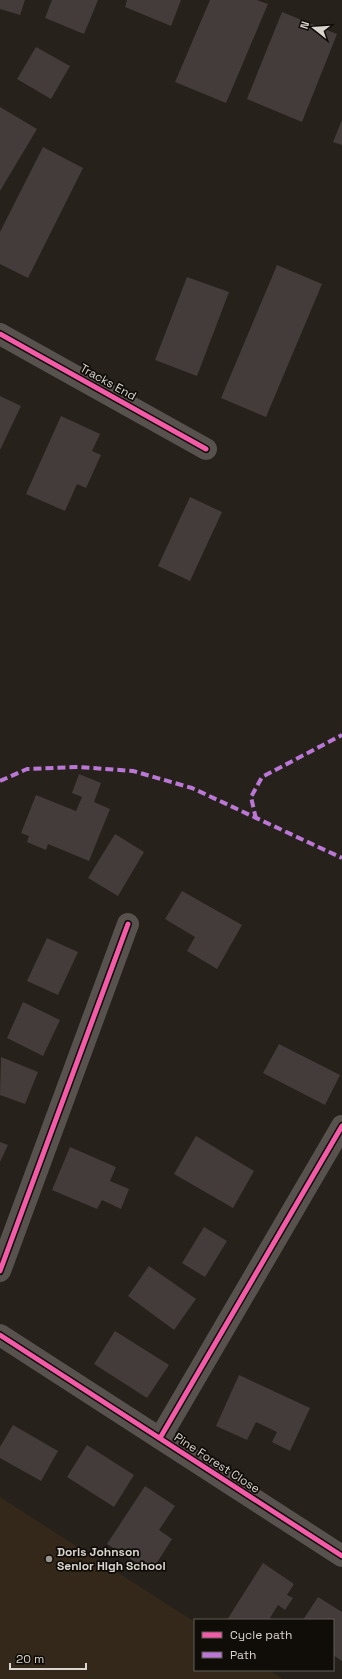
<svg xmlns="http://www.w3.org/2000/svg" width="342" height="1679" font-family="'Space Grotesk',sans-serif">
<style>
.built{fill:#332819}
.building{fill:#443b3b}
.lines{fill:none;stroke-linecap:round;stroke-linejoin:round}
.minor{stroke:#57524e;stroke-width:22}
.quiet{stroke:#ba77d6;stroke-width:4;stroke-dasharray:8 4;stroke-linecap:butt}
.cycleway-casing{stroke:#100c08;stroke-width:8}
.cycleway{stroke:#f35aa7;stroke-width:5}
.poi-dot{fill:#9b968f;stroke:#100c08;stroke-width:1.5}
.labels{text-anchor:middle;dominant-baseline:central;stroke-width:3.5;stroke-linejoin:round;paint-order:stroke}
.street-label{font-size:12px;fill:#dad5ce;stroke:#100c08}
.poi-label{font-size:12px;font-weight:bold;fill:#dad5ce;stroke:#100c08;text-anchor:start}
</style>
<rect width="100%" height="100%" fill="#26211b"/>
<path class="built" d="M0,1497L195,1622V1670H269L283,1679H0Z"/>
<g class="building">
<path d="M0,0H25L20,15L0,9Z"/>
<path d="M52,0H98L84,34L45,18Z"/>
<path d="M127,0H181L171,26L125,7Z"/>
<path d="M210,0H257L268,4L226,103L175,82Z"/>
<path d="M282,12L337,34L302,122L247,99Z"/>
<path d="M36,47L70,66L51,99L17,79Z"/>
<path d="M0,107L37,129L0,191Z"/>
<path d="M342,120V145L333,142Z"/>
<path d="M43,147L83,168L28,278L0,264V232Z"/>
<path d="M277,265L322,284L266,417L221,398Z"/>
<path d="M187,277L229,292L197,376L155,360Z"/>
<path d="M0,396L21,406L0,450Z"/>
<path d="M61,416L100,434L92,451L101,455L86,488L77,484L65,511L26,494Z"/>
<path d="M190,497L222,512L190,581L158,566Z"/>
<path d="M79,774L101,783L94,802L110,809L89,861L48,844L46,850L27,842L29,836L21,833L36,795L76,811L82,797L72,793Z"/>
<path d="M115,834L144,852L118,896L88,878Z"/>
<path d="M182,891L242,925L217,969L187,951L195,937L165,919Z"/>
<path d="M47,938L78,952L58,995L27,981Z"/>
<path d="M23,1002L60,1020L43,1056L7,1038Z"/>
<path d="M279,1044L340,1075L325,1105L263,1073Z"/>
<path d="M1,1057L38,1072L25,1104L0,1095Z"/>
<path d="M196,1136L254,1171L233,1208L174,1174Z"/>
<path d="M0,1142L8,1145L0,1162Z"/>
<path d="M70,1147L116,1167L110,1181L129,1189L121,1209L102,1200L97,1209L52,1190Z"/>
<path d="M204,1227L227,1241L205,1277L182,1263Z"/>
<path d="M149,1266L196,1299L174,1330L128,1296Z"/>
<path d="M115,1331L169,1365L147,1398L94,1364Z"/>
<path d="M239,1375L310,1408L290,1451L272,1442L277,1432L256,1422L247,1440L216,1426Z"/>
<path d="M13,1425L58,1451L41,1481L0,1458V1447Z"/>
<path d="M87,1445L134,1475L114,1507L67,1477Z"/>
<path d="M145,1486L175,1506L159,1530L172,1539L151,1572L107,1544Z"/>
<path d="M263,1563L294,1584L287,1595L293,1598L285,1610L278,1605L270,1618L272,1620H227Z"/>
<path d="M318,1597L342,1612V1661L333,1655V1620H303Z"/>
</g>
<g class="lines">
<g class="minor">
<path d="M0,334L206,449"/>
<path d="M0,1271L128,924"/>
<path d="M0,1335L342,1556"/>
<path d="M160,1438L342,1126"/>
</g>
<g class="quiet">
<path d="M0,781L27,769L79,767L133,771L192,788L342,858"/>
<path d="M256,819L251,797L262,777L342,735"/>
</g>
<defs>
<g id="cycleway">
<path d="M0,334L206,449"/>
<path d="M0,1271L128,924"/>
<path d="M0,1335L342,1556"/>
<path d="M160,1438L342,1126"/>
</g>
</defs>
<use href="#cycleway" class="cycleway-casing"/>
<use href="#cycleway" class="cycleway"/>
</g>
<circle class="poi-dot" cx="49" cy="1559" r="4"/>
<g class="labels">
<g class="street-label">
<text transform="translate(108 382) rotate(29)">Tracks End</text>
<text transform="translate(217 1463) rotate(33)">Pine Forest Close</text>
</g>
<g class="poi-label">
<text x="57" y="1552">Doris Johnson<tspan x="57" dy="14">Senior High School</tspan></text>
</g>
</g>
<rect x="194" y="1619" width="140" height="52" fill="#100c08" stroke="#615c57"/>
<rect x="202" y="1632" width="20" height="6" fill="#f35aa7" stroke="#615c57"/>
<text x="230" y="1639" font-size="12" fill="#dad5ce">Cycle path</text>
<rect x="202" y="1652" width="20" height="6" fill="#ba77d6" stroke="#615c57"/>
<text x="230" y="1659" font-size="12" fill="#dad5ce">Path</text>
<g transform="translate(314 28) rotate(287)" stroke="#100c08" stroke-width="3" paint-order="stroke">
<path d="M0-3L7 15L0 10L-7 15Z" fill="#dad5ce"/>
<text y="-6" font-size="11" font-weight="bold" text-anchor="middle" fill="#dad5ce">N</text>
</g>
<path d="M10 1663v6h76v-6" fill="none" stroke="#dad5ce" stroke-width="2"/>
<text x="16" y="1663" font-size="12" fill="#dad5ce" stroke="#100c08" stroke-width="3" paint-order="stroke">20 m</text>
</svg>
